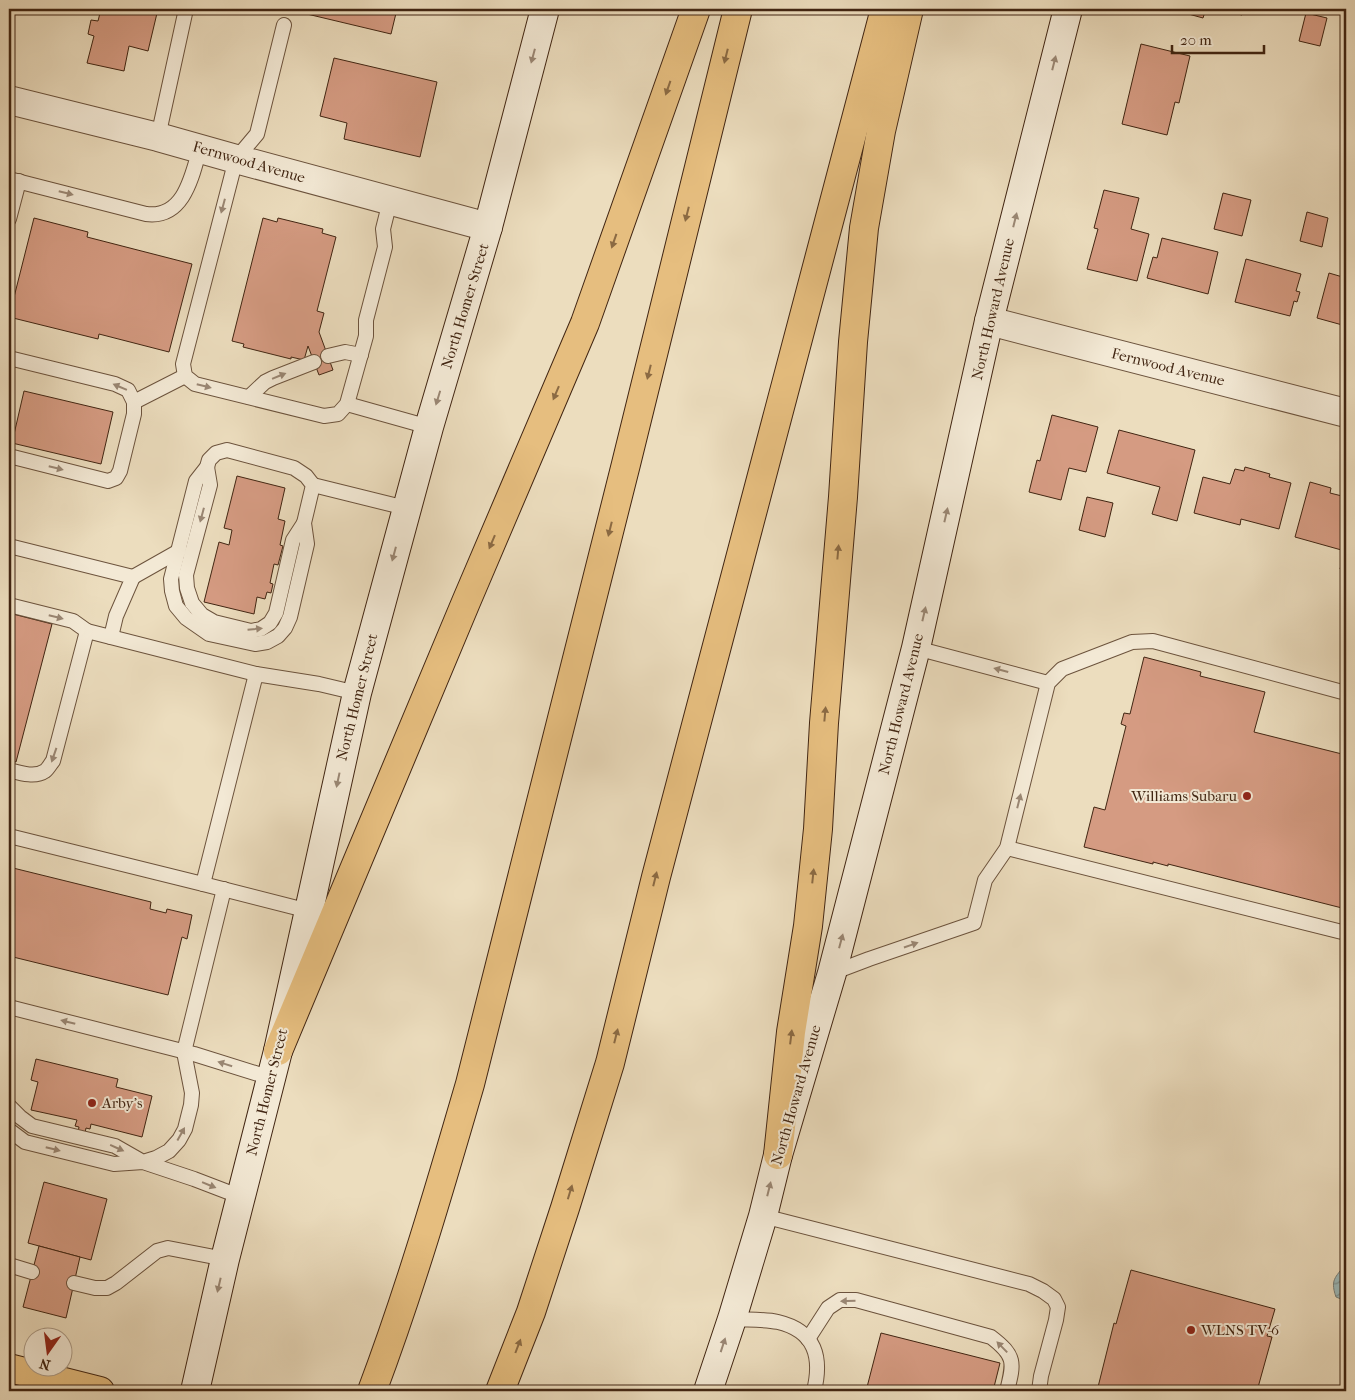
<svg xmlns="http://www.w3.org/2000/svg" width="1355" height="1400" font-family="'IM FELL French Canon',serif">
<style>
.water{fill:url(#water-waves);stroke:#787e77}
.building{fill:#d59b82;stroke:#412512}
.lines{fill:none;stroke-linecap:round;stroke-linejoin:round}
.lane-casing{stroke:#6c533d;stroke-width:16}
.street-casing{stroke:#6c533d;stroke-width:30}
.secondary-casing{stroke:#412512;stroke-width:30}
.primary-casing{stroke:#412512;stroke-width:30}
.highway-casing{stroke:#412512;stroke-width:30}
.lane{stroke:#f3e9d5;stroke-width:14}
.street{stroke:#f3e9d5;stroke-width:28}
.secondary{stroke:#f3e9d5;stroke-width:28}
.primary{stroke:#e6be7f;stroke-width:28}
.highway{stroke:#e6be7f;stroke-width:28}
.oneway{fill:#9a8774}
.oneway2{fill:#8b6a43}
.poi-dot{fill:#8f2418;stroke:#f3e9d5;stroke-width:2}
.labels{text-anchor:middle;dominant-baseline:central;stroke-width:4;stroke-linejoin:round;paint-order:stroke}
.street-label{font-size:15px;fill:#412512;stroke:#f3e9d5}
.poi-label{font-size:15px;fill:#412512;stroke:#f3e9d5;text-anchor:start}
</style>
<defs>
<pattern id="water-waves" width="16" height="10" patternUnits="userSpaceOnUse" patternTransform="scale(1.25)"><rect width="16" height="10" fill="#9cbabb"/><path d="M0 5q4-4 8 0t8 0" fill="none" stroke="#819797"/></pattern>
</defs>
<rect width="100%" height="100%" fill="#ecddbe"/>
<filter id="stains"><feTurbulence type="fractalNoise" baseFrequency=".004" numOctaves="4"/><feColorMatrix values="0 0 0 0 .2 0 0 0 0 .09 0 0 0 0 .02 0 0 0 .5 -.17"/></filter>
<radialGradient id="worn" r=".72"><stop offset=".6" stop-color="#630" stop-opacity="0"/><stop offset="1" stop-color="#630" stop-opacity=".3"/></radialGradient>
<path class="water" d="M1346,1262V1301L1336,1297C1329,1277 1338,1277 1346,1262Z"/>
<g class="building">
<path d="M101,9H158L148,51L129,46L124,71L87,63L94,36L88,34L91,20L98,21Z"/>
<path d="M286,9H397L391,34Z"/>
<path d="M1174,9H1206L1203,18L1174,10Z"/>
<path d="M1219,9H1244L1242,15Z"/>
<path d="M1306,13L1327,18L1320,46L1299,41Z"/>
<path d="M1141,44L1190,56L1179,103L1175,102L1167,135L1122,124Z"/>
<path d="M334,58L437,82L420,157L344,139L347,123L320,116Z"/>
<path d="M1104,190L1139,198L1131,229L1149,234L1137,281L1087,269L1098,229L1094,228Z"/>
<path d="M1223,193L1251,200L1242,236L1214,229Z"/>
<path d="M1307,212L1328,218L1322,247L1300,241Z"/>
<path d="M34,218L88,232L87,237L192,264L169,352L99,334L98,339L9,317Z"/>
<path d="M263,218L277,222L278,218L323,229L322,233L336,237L317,311L324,313L319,332L333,370L319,375L308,346L304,360L291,357V359L243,347L244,344L232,341Z"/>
<path d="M1162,238L1218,252L1208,294L1147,278L1153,257L1157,258Z"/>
<path d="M1246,259L1301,274L1296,291L1300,292L1297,302L1294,301L1290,316L1235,302Z"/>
<path d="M1329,273L1346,278V326L1317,318Z"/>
<path d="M24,391L113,412L101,464L12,443Z"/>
<path d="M1052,415L1098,427L1086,472L1069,468L1061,500L1029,492L1037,460L1040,461Z"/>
<path d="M1119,430L1195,450L1177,521L1152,514L1160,487L1107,473Z"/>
<path d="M1245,467L1270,474L1269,477L1291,483L1279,529L1241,519L1240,525L1194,513L1203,477L1230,484L1235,469L1244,471Z"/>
<path d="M237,476L285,488L278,519L285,521L280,545L283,546L278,565L274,564L270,583L273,584L271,593L267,592L265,599L257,597L254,614L204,602L219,542L229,545L232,530L224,528Z"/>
<path d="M1310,482L1331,488L1330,493L1346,497V571L1340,569L1345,551L1295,537Z"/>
<path d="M1087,497L1113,503L1105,537L1079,530Z"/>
<path d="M9,613L52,624L16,762L9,760Z"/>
<path d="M1144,657L1201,672L1200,676L1265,692L1254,732L1346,755V909L1168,864V866L1153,862V864L1084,847L1094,807L1105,810L1126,726L1121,724L1124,713L1130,714Z"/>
<path d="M9,867L151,902L150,909L166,913L167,909L192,915L187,939L182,937L168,995L9,956Z"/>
<path d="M36,1059L118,1079L116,1087L152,1096L142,1137L91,1124L90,1129L86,1128L85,1133L78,1132L79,1127L75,1126L77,1120L31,1110L38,1082L31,1080Z"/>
<path d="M44,1182L107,1199L91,1260L28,1243Z"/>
<path d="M39,1246L80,1257L66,1318L23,1307Z"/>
<path d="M1131,1270L1275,1309L1267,1336L1272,1337L1257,1391H1097L1114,1323L1116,1324Z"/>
<path d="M881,1333L1000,1363L993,1391H866Z"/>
</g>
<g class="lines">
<defs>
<g id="lane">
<path d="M284,25L257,134L236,159L183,364L185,376L195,384L324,416L338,414L347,404L366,336V320L385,247L383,229L390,201"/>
<path d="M158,137L186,9"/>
<path d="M9,179L146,214C184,219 192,176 200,148"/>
<path d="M9,219L19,181"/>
<path d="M328,356L345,352L361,355"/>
<path d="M9,358L115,384L128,390L134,402V414L120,471L116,478L108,481L9,456"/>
<path d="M249,397L265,382L273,378L314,362"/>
<path d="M134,402L185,376"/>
<path d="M347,404L429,427"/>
<path d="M227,450L294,468L306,476L313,485L304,523L307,544L290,617L285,628L278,636L267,642L255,644L209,634L186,618L176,606L172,591L171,579L196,481L207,467L209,460L216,453Z"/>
<path d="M207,467L210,485L186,575L187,588L192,603L202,615L214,622L251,631L261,629L270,623L276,613L293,540L304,523"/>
<path d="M313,485L406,508"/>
<path d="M9,546L133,577L116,616L111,637"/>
<path d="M133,577L179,551"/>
<path d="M9,605L73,621L87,631L53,761C51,763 48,769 45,771C35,778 20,773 9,770"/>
<path d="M87,631L256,674"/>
<path d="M916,648L1048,683"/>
<path d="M9,836L203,884"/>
<path d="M1007,848L1346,933"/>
<path d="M309,911L203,884L256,674L319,684L357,693"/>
<path d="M832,973L869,959L974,923L985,880L1007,848L1048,683L1062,669L1132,642L1153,641L1346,693"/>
<path d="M9,1007L194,1054L271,1078"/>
<path d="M9,1106L20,1117L32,1126L115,1146L143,1162L156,1158L169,1151L179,1140L185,1129L191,1105L192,1093L184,1052L224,889"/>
<path d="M9,1130L25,1142L114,1164L143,1162L194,1179L241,1197"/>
<path d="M763,1216L1029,1284L1043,1291L1054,1299L1058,1307L1056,1320L1041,1376L1039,1391"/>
<path d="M9,1265L32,1272"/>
<path d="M74,1283L95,1288H107L116,1283L157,1251L168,1248L225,1259"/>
<path d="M732,1319C747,1320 764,1319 778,1322C816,1331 822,1358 814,1391"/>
<path d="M808,1339L828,1308L840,1300H856L991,1337C1016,1356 1014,1363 1007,1391"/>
</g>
<g id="street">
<path d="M9,100L158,137L236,159L488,227"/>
<path d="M989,321L1346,413"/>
</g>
<g id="secondary">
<path d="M195,1391L225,1259L278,1051L357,693L429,427L488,227L545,9"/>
<path d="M708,1391L732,1319L763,1216L778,1155L832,973L916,648L989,321L1068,9"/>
</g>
<path id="primary" d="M9,1368L100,1391"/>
<g id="highway">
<path d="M278,1051L466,602L585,323L696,9"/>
<path d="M778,1155L791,1032L808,926L818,829L824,723L843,497L853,342L864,228L881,131L909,9"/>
<path d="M372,1391C410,1290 440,1187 470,1084L626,464L738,9"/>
<path d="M500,1391L531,1312L565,1208L610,1063L656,877L885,9"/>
</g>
</defs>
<use href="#lane" class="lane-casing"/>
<use href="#street" class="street-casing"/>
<use href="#secondary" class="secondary-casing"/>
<use href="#primary" class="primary-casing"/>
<use href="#highway" class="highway-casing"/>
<use href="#lane" class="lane"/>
<use href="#street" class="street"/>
<use href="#secondary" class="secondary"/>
<use href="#primary" class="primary"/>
<use href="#highway" class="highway"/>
</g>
<defs><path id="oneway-solid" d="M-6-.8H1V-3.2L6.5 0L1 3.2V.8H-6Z" transform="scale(1.25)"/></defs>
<g class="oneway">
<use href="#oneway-solid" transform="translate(533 56) rotate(105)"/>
<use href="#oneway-solid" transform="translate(1054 63) rotate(-76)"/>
<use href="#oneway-solid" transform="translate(66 193) rotate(14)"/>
<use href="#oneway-solid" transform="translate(223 206) rotate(105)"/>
<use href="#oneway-solid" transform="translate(1015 220) rotate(-76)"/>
<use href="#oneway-solid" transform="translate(279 376) rotate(-22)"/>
<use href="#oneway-solid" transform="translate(204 386) rotate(14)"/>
<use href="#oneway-solid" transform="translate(120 387) rotate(-157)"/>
<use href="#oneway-solid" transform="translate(438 398) rotate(107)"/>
<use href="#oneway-solid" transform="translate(56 468) rotate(14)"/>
<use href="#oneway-solid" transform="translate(202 515) rotate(105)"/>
<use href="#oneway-solid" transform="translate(946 515) rotate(-77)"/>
<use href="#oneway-solid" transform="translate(394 554) rotate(105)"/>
<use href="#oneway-solid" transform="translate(924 614) rotate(-77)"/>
<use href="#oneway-solid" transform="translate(56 617) rotate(14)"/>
<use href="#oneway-solid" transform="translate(255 629) rotate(-6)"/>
<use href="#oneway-solid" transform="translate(1001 670) rotate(-165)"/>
<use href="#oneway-solid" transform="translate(54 755) rotate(109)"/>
<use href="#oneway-solid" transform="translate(338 780) rotate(102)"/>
<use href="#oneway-solid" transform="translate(1019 801) rotate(-76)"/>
<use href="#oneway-solid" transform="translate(841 941) rotate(-75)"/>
<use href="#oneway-solid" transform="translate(911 945) rotate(-19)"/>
<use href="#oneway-solid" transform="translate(68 1022) rotate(-166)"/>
<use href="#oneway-solid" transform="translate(225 1064) rotate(-163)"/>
<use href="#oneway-solid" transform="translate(181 1134) rotate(-61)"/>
<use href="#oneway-solid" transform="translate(117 1148) rotate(24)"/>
<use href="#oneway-solid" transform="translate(53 1149) rotate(14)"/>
<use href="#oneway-solid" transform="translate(209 1185) rotate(22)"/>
<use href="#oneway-solid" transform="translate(769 1189) rotate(-76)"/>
<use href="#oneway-solid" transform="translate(219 1285) rotate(103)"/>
<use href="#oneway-solid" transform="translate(848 1301) rotate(179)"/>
<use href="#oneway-solid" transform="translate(723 1345) rotate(-72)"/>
<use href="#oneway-solid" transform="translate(1002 1347) rotate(-134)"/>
</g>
<g class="oneway2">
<use href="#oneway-solid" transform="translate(726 56) rotate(104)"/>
<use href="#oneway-solid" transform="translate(668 88) rotate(109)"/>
<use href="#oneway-solid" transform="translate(687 214) rotate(104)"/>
<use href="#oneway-solid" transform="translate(614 241) rotate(109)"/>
<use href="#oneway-solid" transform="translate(649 372) rotate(104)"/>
<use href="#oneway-solid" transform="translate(556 393) rotate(113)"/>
<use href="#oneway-solid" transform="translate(610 529) rotate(104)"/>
<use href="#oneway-solid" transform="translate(492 542) rotate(113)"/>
<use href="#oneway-solid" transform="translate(838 552) rotate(-85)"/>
<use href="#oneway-solid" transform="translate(825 714) rotate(-85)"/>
<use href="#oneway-solid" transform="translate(813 876) rotate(-84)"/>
<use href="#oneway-solid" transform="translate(655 879) rotate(-76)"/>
<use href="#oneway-solid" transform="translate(616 1036) rotate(-76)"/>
<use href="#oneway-solid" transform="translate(791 1037) rotate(-83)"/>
<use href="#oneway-solid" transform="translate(570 1192) rotate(-73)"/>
<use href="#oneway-solid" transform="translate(518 1346) rotate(-69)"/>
</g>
<g class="poi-dot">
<circle cx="1247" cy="796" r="5"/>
<circle cx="92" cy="1103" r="5"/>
<circle cx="1191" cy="1330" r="5"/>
</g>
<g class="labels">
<g class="street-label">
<text transform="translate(249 162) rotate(16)">Fernwood Avenue</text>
<text transform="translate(465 306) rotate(-73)">North Homer Street</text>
<text transform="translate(993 309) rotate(-77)">North Howard Avenue</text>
<text transform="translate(1168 367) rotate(14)">Fernwood Avenue</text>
<text transform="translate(357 697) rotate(-76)">North Homer Street</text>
<text transform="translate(901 704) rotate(-76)">North Howard Avenue</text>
<text transform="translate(267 1092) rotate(-76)">North Homer Street</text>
<text transform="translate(796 1095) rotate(-74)">North Howard Avenue</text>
</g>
<g class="poi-label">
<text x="1237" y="796" text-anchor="end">Williams Subaru</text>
<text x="102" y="1103">Arby's</text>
<text x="1201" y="1330">WLNS TV-6</text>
</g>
</g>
<rect width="1355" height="1400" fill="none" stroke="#ecddbe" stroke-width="30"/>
<rect x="10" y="10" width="1335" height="1380" fill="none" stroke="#412512" stroke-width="2.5"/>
<rect x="15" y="15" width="1325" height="1370" fill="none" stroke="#412512"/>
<g transform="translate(48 1352) rotate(194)"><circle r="24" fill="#f3e9d5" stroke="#ac9b87"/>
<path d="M0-4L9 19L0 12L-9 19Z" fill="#8f2418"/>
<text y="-8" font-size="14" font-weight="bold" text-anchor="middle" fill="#412512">N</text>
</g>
<path d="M1172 45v8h92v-8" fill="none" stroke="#412512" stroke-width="2.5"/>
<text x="1180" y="45" font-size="15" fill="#412512" stroke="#f3e9d5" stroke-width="4" paint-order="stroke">20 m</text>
<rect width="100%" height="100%" filter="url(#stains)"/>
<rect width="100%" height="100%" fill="url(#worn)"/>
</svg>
